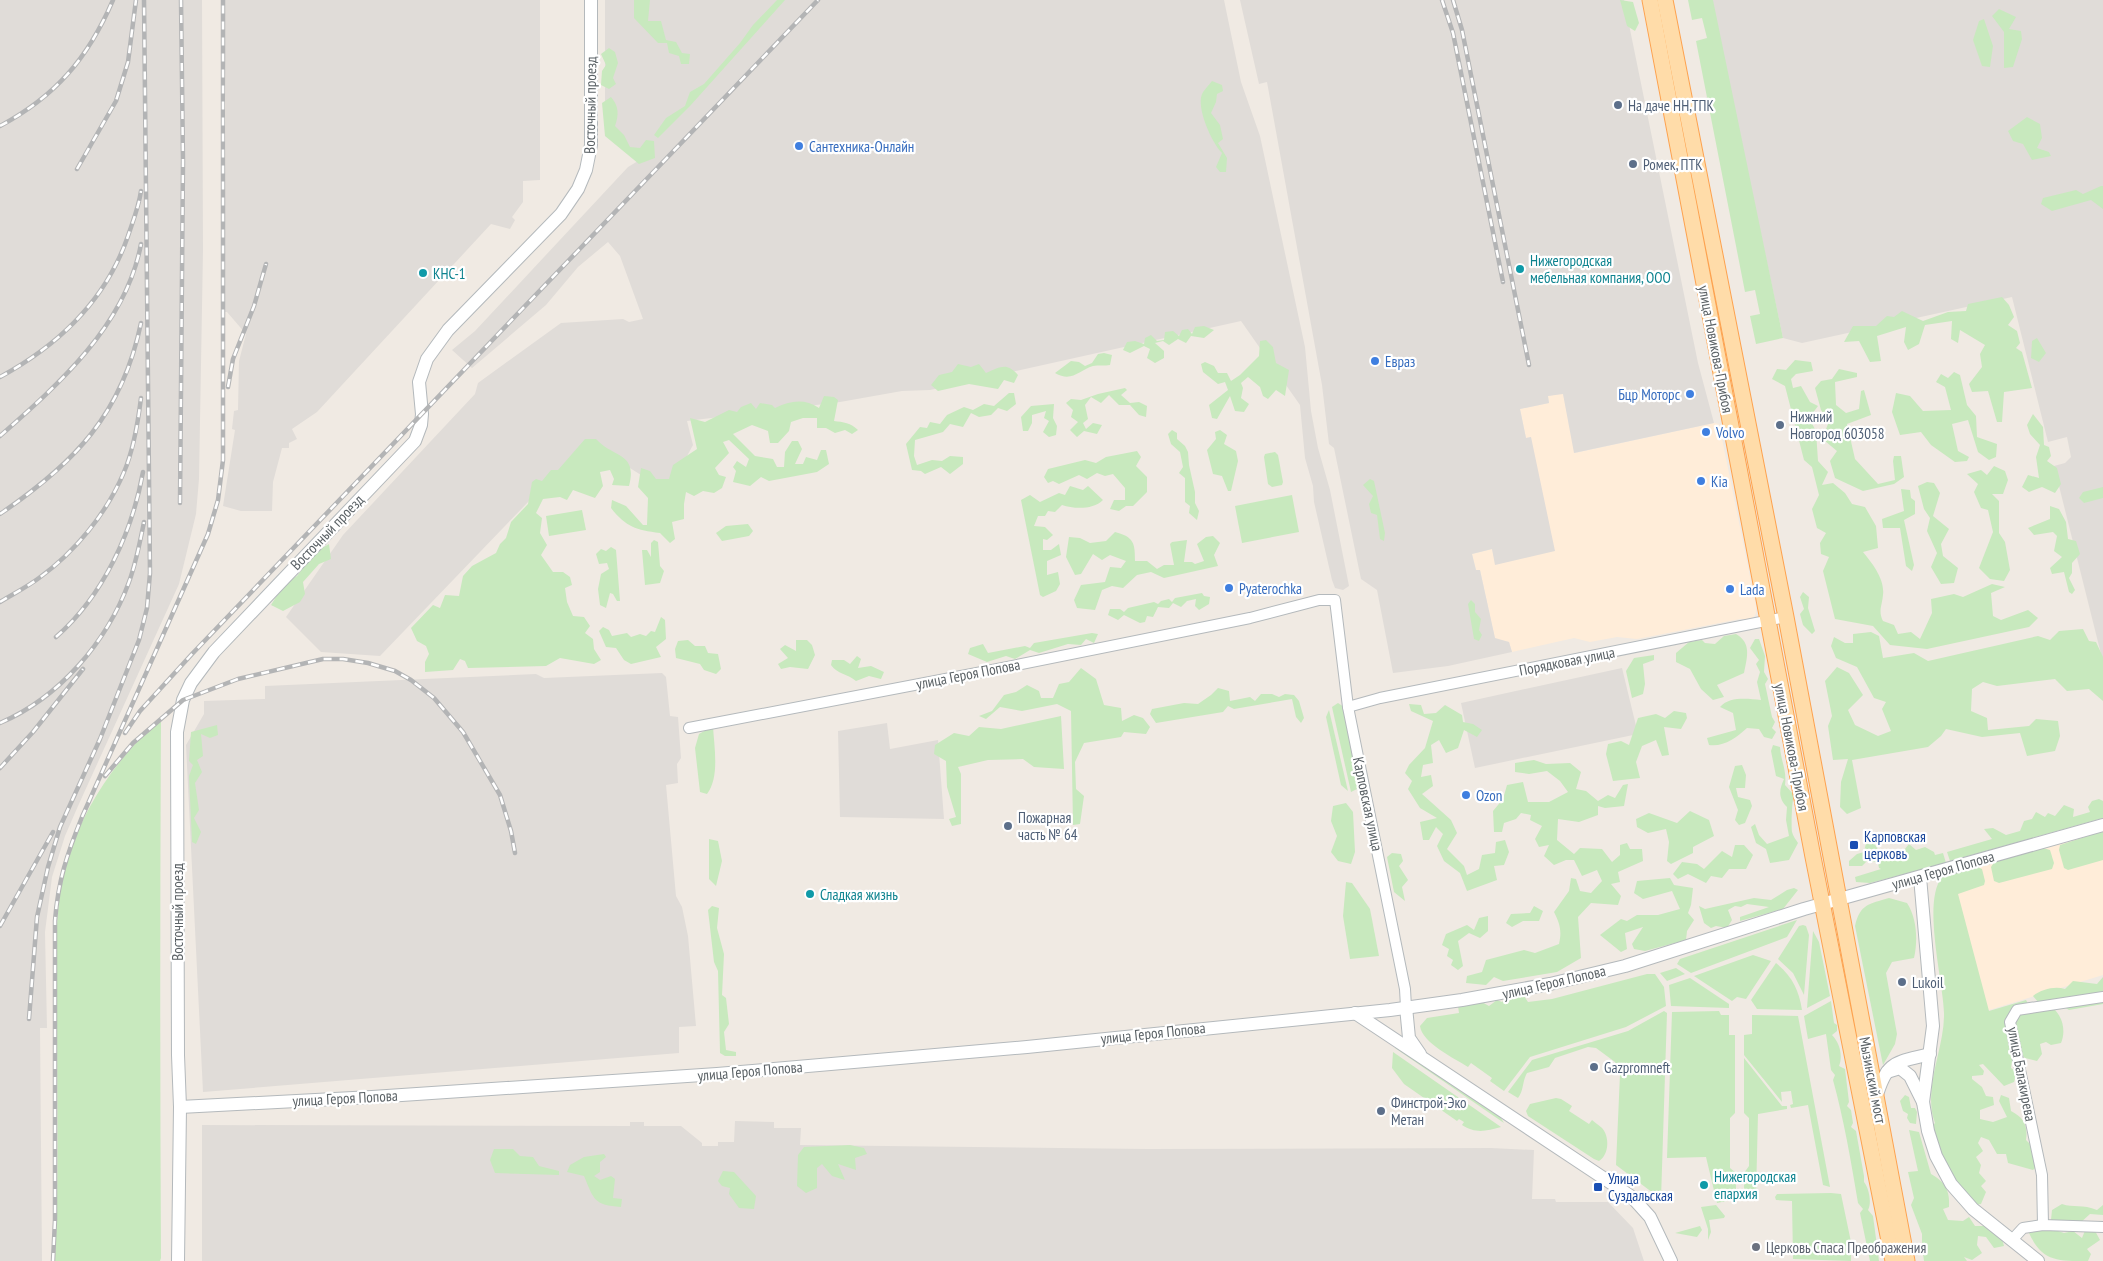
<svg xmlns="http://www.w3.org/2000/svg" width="2103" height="1261" font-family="'PT Sans Narrow',sans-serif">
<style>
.commercial{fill:#ffedd9}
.industrial{fill:#e0dcd8}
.green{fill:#c8e9be}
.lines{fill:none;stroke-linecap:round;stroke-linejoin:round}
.minor-casing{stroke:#b4b9bc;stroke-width:12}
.tertiary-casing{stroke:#b4b9bc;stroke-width:14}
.primary-casing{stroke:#fda24f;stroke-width:17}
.minor{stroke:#fff;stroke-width:10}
.tertiary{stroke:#fff;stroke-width:12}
.primary{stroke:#ffdca9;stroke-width:15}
.rail-casing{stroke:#b3b4b5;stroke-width:4.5}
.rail{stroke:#fff;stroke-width:2.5;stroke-dasharray:8;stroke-linecap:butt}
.service-dot{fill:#5c6f8a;stroke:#fff;stroke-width:2}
.shop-dot{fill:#3f7fe0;stroke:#fff;stroke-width:2}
.culture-dot{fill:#0f9aa8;stroke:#fff;stroke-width:2}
.transit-dot{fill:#1a4fb4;stroke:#fff;stroke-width:2}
.worship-dot{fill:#6b7280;stroke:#fff;stroke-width:2}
.labels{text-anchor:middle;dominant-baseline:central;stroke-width:4.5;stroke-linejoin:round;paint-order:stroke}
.street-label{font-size:15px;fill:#5b6266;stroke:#fff}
.service-label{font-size:15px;fill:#4e5e75;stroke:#fff;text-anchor:start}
.shop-label{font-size:15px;fill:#366cbe;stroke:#fff;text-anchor:start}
.culture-label{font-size:15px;fill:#0d838f;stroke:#fff;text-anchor:start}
.transit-label{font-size:15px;fill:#164399;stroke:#fff;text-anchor:start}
.worship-label{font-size:15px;fill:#5b616d;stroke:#fff;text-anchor:start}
</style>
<rect width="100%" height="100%" fill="#f0eae3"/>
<g class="commercial">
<path d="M1563,393L1575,453L1714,423L1719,424L1756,606V613L1754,617L1749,619H1740L1637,639L1617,637L1590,642L1574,638L1512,652L1509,642L1495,639L1480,570H1476L1472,554L1492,549L1496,564L1533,453L1531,437L1526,438L1520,409L1549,403L1548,396Z"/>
<path d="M2103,832V975L1976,1014L1942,877Z"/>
</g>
<g class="industrial">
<path d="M0,0H202L203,250L199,479L196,514L179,584L78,806L65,836L52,877L45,932L47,1028H40L42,1261H0Z"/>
<path d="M224,0H540V180L523,181V202L512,217L515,220L510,229L491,224L317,412L292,429L297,439L289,443V448H282L273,482L272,511H241L223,506L235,430L232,429L234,411L238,410L239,361L246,334L227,312H224L226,105Z"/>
<path d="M605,0H1224L1241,82L1260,136L1305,347L1311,411L1318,448L1330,490L1349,586L1343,590L1335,588L1332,580L1314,502L1313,486L1305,458L1300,405L1241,321L930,390L902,391L840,402L687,421L693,445L674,480L652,482L603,451L554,475L380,656L321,652L286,617L343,535L475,394L478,383L561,323L623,319L629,322L643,319L620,256L608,242L578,267L546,305L472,368L452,350L475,331L628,167L638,161L605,132Z"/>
<path d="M1240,0H1624L1698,363L1714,423L1574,453L1563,394L1548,396L1549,403L1520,409L1526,438L1531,437L1555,551L1495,565L1492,549L1472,554L1476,570H1480L1495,638L1509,642L1512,652L1448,666L1393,673L1377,590L1361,579L1334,448L1329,444L1322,385L1267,82L1259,84Z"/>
<path d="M1711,0H2103V662L2054,466L2065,463L2071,457L2067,437L2048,442L2012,297L1802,343L1783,338Z"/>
<path d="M1622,668L1638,734L1475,768L1461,703Z"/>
<path d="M662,673L666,677L670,716L678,717L681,758L677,764L678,783L666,785L676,896L682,907L688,936L696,1026L679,1027V1053L203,1092L186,745L204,714V701L265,699V686L536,674L544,678Z"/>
<path d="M887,723L890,749L938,740L944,819L840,817L838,731Z"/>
<path d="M735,1121L774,1122V1128H801L800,1145L1147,1149L1491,1148L1534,1150L1532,1199H1555L1556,1202H1608L1633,1228L1644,1261H202V1125L630,1126V1122H644V1126H681L702,1143V1146H718V1142H734Z"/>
</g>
<g class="green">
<path d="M634,0H650L648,21H661L666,40L676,42L682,53L690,54L689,64H681L679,56L669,53L667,43H658L634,18Z"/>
<path d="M777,0H785L690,106L658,138L654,135L666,118L685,106L690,92L704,84L740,43L753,25Z"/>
<path d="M1620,0L1633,2L1639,23L1635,31L1627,26Z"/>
<path d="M1688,0H1713L1783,338L1756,344L1750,316L1760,314L1755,290L1745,292L1696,41L1707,38L1702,18L1692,20Z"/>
<path d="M1999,9L2016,17L2009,29L2021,31L2022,39L2013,67L2004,68V32L1992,16Z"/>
<path d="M1984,19L1993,46L1990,67L1982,66L1973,40L1979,21Z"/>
<path d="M609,48L615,52L618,63L613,78L616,84L609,89L601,85L602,71L606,65L601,54Z"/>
<path d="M1212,81L1222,85L1223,91L1217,94L1216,102L1211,113L1220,125L1223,139L1218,143L1227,158L1226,172H1220L1216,167L1222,153C1212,143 1196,108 1202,94C1204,90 1209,85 1212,81Z"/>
<path d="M611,97C619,106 619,115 615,126L624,135L630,147L640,148L646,140L654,141L655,158L639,164L605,136L602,103Z"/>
<path d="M2027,117L2040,124L2042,138L2037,148L2049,152L2051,156L2032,160L2023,144L2013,141L2008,131Z"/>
<path d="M2101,186H2103V209L2091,200L2052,211L2041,204L2043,198L2076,190L2083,194Z"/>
<path d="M2002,297L2009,305L2014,317L2008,325L2017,331L2020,343L2016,348L2022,352L2032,388L2004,392L2002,422H1997L1988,391L1972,392L1969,384L1982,367L1980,354L1985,345L1960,330L1958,343L1951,339L1952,321L1925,325L1919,344L1908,350L1904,342L1906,327L1877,336L1881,361L1870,362L1859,341L1844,342L1853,326H1876L1887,316L1894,317L1902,311L1923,321L1948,312L1966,311L1968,304Z"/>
<path d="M1204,326L1214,330L1204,338L1191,336L1186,343L1178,339L1169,345L1163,341L1155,343L1164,351V358L1155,363L1147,358L1150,349L1144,346L1130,353L1123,350L1127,342L1135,341L1144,344L1145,338L1151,335L1157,341L1164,340L1165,332L1173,331L1179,336L1182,330L1188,329L1192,334L1195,327Z"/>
<path d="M2037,338L2046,353L2039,362L2031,358L2032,341Z"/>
<path d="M1266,340L1273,347L1276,363L1289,370L1285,396L1276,390L1268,399L1263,396L1260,387L1248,377L1241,383L1243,388L1241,398L1249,404L1244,412L1235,411L1230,396L1217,419L1212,418L1209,405L1228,390L1225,382L1218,384L1203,372L1201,364L1205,362L1214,366L1218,373H1227L1231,381L1240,375L1259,356L1260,341Z"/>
<path d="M1104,353L1112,355L1110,365C1105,366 1098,365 1093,366C1079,370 1072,383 1055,373L1071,361L1079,362L1085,366L1092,363L1098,354Z"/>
<path d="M1795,360L1811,362L1813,371L1796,374L1791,379L1793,388L1801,386L1810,402L1818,406L1809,418L1816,431L1818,461L1828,472L1822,485L1833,483L1845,493L1852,504L1865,507L1876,526L1878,548L1863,552C1872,563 1885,579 1883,595C1882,606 1878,611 1883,621L1894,625L1898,634L1911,632L1920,639L1932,613L1931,599L1954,594L1963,597L1992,584L2005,587L1991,593L1993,616L2001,620L2028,610L2038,618L2029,627L1927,649L1890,645L1873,626L1835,619L1823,571L1829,557L1821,554L1820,543L1826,533L1817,528L1812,509L1819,495L1812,467L1804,460L1785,386L1772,379L1777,369L1786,370Z"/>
<path d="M958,364L971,367L979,364L986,373C1001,367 1006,362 1018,375L1014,383L1004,380L998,389L969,384L938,391L931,385L939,375L952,372Z"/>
<path d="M1839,369L1857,373V377L1835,382L1836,405L1846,413L1859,409L1861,391L1864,390L1871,415L1847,424L1855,459L1878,484L1895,480L1893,461L1894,456H1901L1904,477L1894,484L1863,491L1835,478L1830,461L1837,451L1825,441V432L1829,421L1821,410L1815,388L1821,381L1832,379Z"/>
<path d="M1954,372L1960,375L1967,405L1976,416L1977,437L1997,444L1996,457L1989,460L1978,452L1968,420L1952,424L1958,451L1969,457L1967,461L1955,462L1931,445L1921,432L1900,435L1892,412L1896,393L1910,396L1923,411L1951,410L1945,387L1936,382L1941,374L1948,378Z"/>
<path d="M1125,388L1127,390L1121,395L1130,403L1139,402L1147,406L1146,417L1139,415L1130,405H1119L1109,395L1101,403L1091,397L1085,405L1088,419L1083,423L1086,429L1093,423L1102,425L1097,434L1084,431L1077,437L1070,430L1078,422L1071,417L1073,410L1066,403L1071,399L1081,400L1098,394Z"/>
<path d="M1009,393H1014L1016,404L1007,411L998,408L991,415L979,417L971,413L963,427L950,424L943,432L915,440L914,456L917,465L932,460L942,461L950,456L963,457V464L950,474L941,467L925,474L921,471L912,470L906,444L920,427L927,428L930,422L940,424L947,415L964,407L973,410L984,404L994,406Z"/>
<path d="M824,396L834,397L838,400L834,421C843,422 851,423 858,430L852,434L845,430L835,433L826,428H817V418H803L791,422L789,431L778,443H770L768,431L752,425L733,434L755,456L773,459L777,467H784L785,452L792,441H798L802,449L795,464H803L806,457L817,460L821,450H826L829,464L817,472L769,481L761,477L750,486L733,482L736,471L733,467L737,461L746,467L749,459L729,440L723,442L729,453L715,468L719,475L726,477L722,488L714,493L703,491L694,496L686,492L684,504V519L672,522L675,539L670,543L660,533C636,530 626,527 611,508L612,500L626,506L643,525H647L648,498L638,487L641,468L650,471L656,479H669L673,465L697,449L690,418L705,422L729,410L737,412L741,407L751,403L756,409L760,403L772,405L775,408C790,401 804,398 819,408Z"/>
<path d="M1054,404L1053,418L1057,426L1056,435L1049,437L1043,432L1049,421L1044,418L1046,411L1032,415V423L1028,431H1023L1021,417L1031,406Z"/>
<path d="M2033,414L2043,427L2044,445L2049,447L2051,456L2047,461L2057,468L2061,484L2055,493L2042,487L2029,492L2022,487L2028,475L2039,478L2036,457L2040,445L2030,434L2027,425Z"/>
<path d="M1172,430L1177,433V439L1185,446L1188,452L1189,465L1195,492V503L1199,511L1197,520L1189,513L1190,506L1185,502V478L1179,473L1183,467L1180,452L1171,444L1168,434Z"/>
<path d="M1220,430L1227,435L1224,444L1236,451L1238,461L1231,491H1228L1222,476L1213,474L1207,450L1216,439L1215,432Z"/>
<path d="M585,439H596C613,458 638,452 629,486L612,485L614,479L610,470L600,472L603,486L595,498L573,490L567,500L560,497L543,499L536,513L542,518L540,533L547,545L541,555L553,572H563L570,577L572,585L565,588L567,602L573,616L584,617L590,626L585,633L593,639L594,649L601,660L594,664L560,658L546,666L468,668L465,661L460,659L453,670L425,672V662L429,654L426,646L417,641L411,628L433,605L440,608L445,595L459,596L463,576L472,566L496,553L500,544L506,538L511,522L528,504L532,482L536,479L542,481L551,470H558Z"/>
<path d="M1137,451L1141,457L1136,466L1147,477V492L1133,506H1126L1119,511L1110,509L1114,500H1125V488L1113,474L1105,476L1097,473L1087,479L1079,475L1059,484L1053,481L1048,483L1044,477L1048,469L1085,460L1096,463L1106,457Z"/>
<path d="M1275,452L1278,455L1283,482L1282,485L1272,487L1268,484L1264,457L1265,454Z"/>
<path d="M1994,466L2005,471L2008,480L2003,494H1992L1999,501V533L2005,542L2010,570L2004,581L1990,579L1979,568L1993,532L1988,510L1981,508L1974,492L1978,484L1967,474L1981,470L1987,475Z"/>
<path d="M1370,479L1374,481L1385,533L1384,541L1380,539L1377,515L1371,513L1369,504L1373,496L1363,485Z"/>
<path d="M1927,482L1934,483L1940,493L1933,516L1949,529L1941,544L1943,556L1958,568L1954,583L1941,584L1931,567L1937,553L1927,531L1930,518L1924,509L1918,486Z"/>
<path d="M1070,486L1083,490L1088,486L1103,500C1093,510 1074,509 1062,505L1055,512L1048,511L1045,516H1038L1034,526L1045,527L1053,535L1047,540L1043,539V550H1051L1059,544L1061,555L1047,561V575L1058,572L1060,584L1056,591L1043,597L1040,595L1021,500L1030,495L1040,502L1059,493L1065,495Z"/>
<path d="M2103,487V498L2084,503L2079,498L2083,492Z"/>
<path d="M1901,489L1910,490L1911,498L1915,501V514L1904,520L1914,565L1912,571L1906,566L1900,528H1883L1882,519L1904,511Z"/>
<path d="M1292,495L1299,532L1242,543L1235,506Z"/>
<path d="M2050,506L2059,509L2066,522L2068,539L2076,541L2080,554L2072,563V573L2069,578L2075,590L2072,594L2069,592L2064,572L2052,574L2050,568L2062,557L2054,551L2057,536L2053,532L2034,535L2028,528L2050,519Z"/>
<path d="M582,510L586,530L549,536L546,516Z"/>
<path d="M748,524L753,531L749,536L722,541L716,533L726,526Z"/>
<path d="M1115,532C1134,537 1135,543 1135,561H1147L1157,569L1164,565H1174L1170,544L1172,542L1187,540L1184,562H1192L1195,564L1204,561L1197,544L1206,537L1213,536L1220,543L1214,555L1218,566L1164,578L1151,572L1137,575L1123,588L1112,586L1102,590L1095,610L1077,608L1074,600L1081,585L1105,582L1110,567L1121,568L1126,561L1110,555L1102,560L1093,554L1081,574L1075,575L1066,557L1069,537L1080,538L1090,543L1106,541Z"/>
<path d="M654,540L658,542L660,566L664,571L660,583L645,585L642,550H647L651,557V543Z"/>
<path d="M329,544L331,559L319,564L303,582L305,594L300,602L283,611L271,605L284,584L297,576L315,552Z"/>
<path d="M611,547L616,550L620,601H617L613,594L610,593L606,608L600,605L598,589L601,574L609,569L607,563L599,564L596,554L601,549L606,551Z"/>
<path d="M1803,592L1809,597L1808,608L1815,631L1812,634L1803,625L1800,614L1804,609L1800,597Z"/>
<path d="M1202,593L1204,596L1210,597L1209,604L1199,610L1195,606L1196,599L1187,601L1181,607L1173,603L1169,608L1158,607L1153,617L1147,616L1145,622L1140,623L1124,615L1118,620L1108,615L1110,609H1120L1124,612L1128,608L1154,602L1158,604L1161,601L1169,599L1172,602L1175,598Z"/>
<path d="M1471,600L1475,604V612L1481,619L1479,630L1482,635L1479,641L1474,639L1468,604Z"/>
<path d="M661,617L665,620L666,639L656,647L661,657L631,664L624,660L616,648L606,647L599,631L603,627L609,630L612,636L627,633L631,637L640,634L646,636L651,631L655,632Z"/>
<path d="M2083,629L2089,641L2096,642L2103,657V701L2089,689L2067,691L2055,679L1997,686L1983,682L1972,689L1971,711L1987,718L1988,730L2029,726L2036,719L2058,721L2060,736L2055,751L2027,756L2020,733L1982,737L1946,729L1941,736L1928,747L1852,760L1861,808L1847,814L1840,807L1841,782L1848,759L1833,760L1828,726L1832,716L1825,681L1837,667L1849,673L1863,695L1848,710L1855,725L1878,736L1891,731L1882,709L1886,702L1874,698L1857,667L1836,658L1831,646L1834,637L1845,643H1853V634L1871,632L1879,636L1883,658L1914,653L1928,661L2038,636L2050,640L2059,631Z"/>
<path d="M1092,633L1098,634L1094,643L1086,639L1081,645L1068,644L1039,653L1030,650L1015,659L1006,656L987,662L968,654L970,648L983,644L988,653L1025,646L1030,648L1034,643Z"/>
<path d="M1736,634C1752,643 1747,658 1744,673L1717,685L1724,697L1713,700L1701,689L1690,669L1676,662V653L1689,642L1702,640L1705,643L1715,644L1724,636Z"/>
<path d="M1755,639H1759L1765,656L1764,672L1768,679L1765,684L1772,717L1775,722L1772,728L1776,732L1772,739L1764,737L1759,729L1747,728C1736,738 1724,747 1709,745L1707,738L1736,730L1733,713L1720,707C1730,696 1748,699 1761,700L1757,682L1760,672L1756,664L1759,660L1750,648Z"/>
<path d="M688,640L695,646H705L708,653L718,654L721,669L716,674L704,670L700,664L676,658L675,649L678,641Z"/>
<path d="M796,640H807L812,645L815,655L808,669L790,667L781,669L778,664L788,658L780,649L785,645L796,651Z"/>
<path d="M1654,655V660L1643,664L1645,684L1643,694L1632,698L1626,671L1634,658Z"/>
<path d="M857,656L861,659L858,668L871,666L884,672L881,679L869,676L856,681C848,674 837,674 831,665L832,660H844L850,664Z"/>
<path d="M1081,668L1096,679L1104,705L1121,708L1122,721L1134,715L1143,718L1150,727L1146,734L1124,732L1121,737L1084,743L1075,762L1076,789L1084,796L1080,824L1073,825L1071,711L1057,704L1022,711L1000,707L986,719L979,716L992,711L1004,695L1016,692L1027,685L1039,691L1041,698H1053L1059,684L1069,682Z"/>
<path d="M1218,688L1229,691L1230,701L1250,697L1255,701L1261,694H1272L1279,697L1285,694L1294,695L1299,701L1304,718L1301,723L1296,717L1292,699L1234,709L1228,706L1223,712L1156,723L1150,714L1152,709L1184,703L1198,704L1211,695Z"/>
<path d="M1338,703L1344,707L1358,781L1357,789L1351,792L1332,707Z"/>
<path d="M1409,704L1421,705L1424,714L1436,713L1445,705L1462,715L1463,722L1473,724L1482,730L1477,737L1464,730L1458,748L1446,753L1439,740L1431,745L1433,763L1423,765L1421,777L1431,775L1433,786L1422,794L1451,820L1457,833L1447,849L1464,866L1467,875L1479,869L1482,855L1495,853L1496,842L1505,840L1509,852L1504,865L1494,866L1497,880L1467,891L1460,873L1444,861L1437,846L1443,834L1436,827L1429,840H1423L1420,822L1437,818L1420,808L1408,789L1412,781L1405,773L1409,765L1425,748L1433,721L1411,711Z"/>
<path d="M1329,710L1348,791L1341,785L1326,717Z"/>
<path d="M1674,711L1686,713L1687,718L1681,729L1664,727L1669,755L1662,756L1656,740L1642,746L1636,762L1640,778L1613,781L1606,754L1608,744L1621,741L1629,745L1638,718L1656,714L1665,718Z"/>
<path d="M1061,716L1064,769L1034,767L1023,759L988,760L958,767L961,774V824L952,826L949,819L956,817L947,787L946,761L934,754L935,745L954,733L969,736L979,727L1001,729Z"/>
<path d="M158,721H161C160,900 160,1079 161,1258L160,1261H55C59,1180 57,1100 57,1019C57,966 52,909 68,858C85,804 117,759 158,721Z"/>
<path d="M217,725L218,735L210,738L201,734L203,756L197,760L202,772L195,783L199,810L194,818L201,832L196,844L192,842L189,776L193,765L189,761L191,732Z"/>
<path d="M713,726C714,747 720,777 707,794L700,792L695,748L699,734Z"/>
<path d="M1773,745L1780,747C1781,762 1787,770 1785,785L1794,795C1792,801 1791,824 1792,832C1793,836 1796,840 1798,843L1789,860L1770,863L1766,849L1756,843L1751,827L1755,824L1759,835L1767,844L1789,836L1786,820L1787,807C1778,798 1779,790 1784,779L1776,776L1771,751Z"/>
<path d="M1534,760L1546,764L1570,763L1581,772L1576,789L1586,791L1598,801L1608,795L1615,798L1623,785L1628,784L1624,806L1605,808L1598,806V815L1579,822L1558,819L1557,840L1574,854L1580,848L1602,849L1612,862L1620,855V845L1627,843L1630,849H1642L1643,861L1618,872L1620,882L1611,884L1621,896L1618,905L1591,903L1578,917L1581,958L1557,972L1503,981L1494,977L1486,985L1466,983L1467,976L1482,972L1486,960L1524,950L1535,953L1559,944C1562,931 1560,924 1554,912L1569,891L1571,878L1576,879L1580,891L1591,893L1602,881L1597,870L1582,876L1574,860H1566L1554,865L1544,856L1549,845L1539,847L1535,839L1542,826L1530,820L1531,815L1521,813L1516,819L1504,823L1502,832H1494L1493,811L1503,799L1507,785L1523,782L1528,802H1549L1568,792L1560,781L1547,771L1529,774L1515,772V763Z"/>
<path d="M1742,765L1746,775L1745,788H1736L1738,797L1750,800L1752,806L1745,823L1739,825L1735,820L1738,810L1729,787L1735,766Z"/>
<path d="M2099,799L2103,801V818L1950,861L1947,852L1992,839L1984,829L1993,828L2006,835L2020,831L2024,821L2032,819L2036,812L2045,817L2048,813L2055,816L2064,805L2074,809L2073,817L2090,812L2088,807L2092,801Z"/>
<path d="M1346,803L1353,812L1355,852L1351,864L1338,861L1331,852L1337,836L1331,821L1333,806Z"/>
<path d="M1690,811L1709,820L1714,836L1693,847V853L1671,864L1667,861L1669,842L1666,829L1648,833L1637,827L1636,819L1649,813L1677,823Z"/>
<path d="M2103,831V860L2068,870L2064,868L2059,850L2060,845Z"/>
<path d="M709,839L718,841L722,861L716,886L709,879Z"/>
<path d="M1873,842L1884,858L1900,855L1909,844L1916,850L1925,847L1934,852L1935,855L1943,853L1946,863L1870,883L1856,882L1855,877L1881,869L1879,868L1878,863L1868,860L1862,866H1849V861L1857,854L1864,852L1866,843Z"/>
<path d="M1735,845H1744L1753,855L1746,869H1729L1722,878L1711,876L1706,883L1688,874L1678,879L1673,874L1682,862L1697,864L1704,869L1722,851L1732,857Z"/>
<path d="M2043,848L2050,850L2054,863L2052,869L1999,883L1994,881L1991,867L1995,861Z"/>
<path d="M1392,853L1401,854L1403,861L1399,866L1408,880L1402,887L1405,901L1394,892L1387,857Z"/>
<path d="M1975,866L1982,869L1985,881L1984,885L1958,894L1989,1011L2026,1000L2032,1011L2053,1008C2063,1017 2066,1031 2061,1043L2051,1045L2046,1042L2040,1044L2042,1054L2037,1061L2025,1058L2018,1051L2013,1053L2011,1068L2017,1072L2014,1082L2004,1086L1983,1064L1979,1065L1984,1071L1983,1075L1972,1076V1079L1982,1087L1986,1096L1993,1097L1994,1105L1980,1110V1119L1993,1122L2007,1117L1999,1101L2001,1095L2009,1098L2011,1111C2024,1118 2028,1125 2026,1140L2036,1150L2038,1165L2033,1170L2008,1163L2006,1154H1997L1989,1140L1981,1137L1978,1143L1983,1151L1976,1157L1981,1165L1979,1173L1986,1181L1981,1186L1986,1192L1981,1204L1973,1205L1946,1167L1931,1128L1935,1123C1922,1088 1945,1048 1944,1013C1943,980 1922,902 1942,877Z"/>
<path d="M1670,878L1674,885L1693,888L1691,905L1688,913L1694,920L1687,931L1686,940L1645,951L1634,949L1632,944L1643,927L1625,933L1627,949L1621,952L1600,935L1621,919L1627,921L1637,915H1658L1680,909L1672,891L1643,899L1634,893L1637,881Z"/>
<path d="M1346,882L1352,883L1370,909L1379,956L1350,959L1343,916Z"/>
<path d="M1794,888L1798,890L1783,909L1740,921V917L1769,907L1747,904L1741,907L1735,906L1728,910L1732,920L1727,928L1716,926L1711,928L1704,923L1699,906L1705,909L1754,898L1771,900L1787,890Z"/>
<path d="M1889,898L1907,903C1917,918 1918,941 1914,958L1892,962L1886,973L1897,1034L1895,1044L1883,1065L1855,926C1860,904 1869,904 1889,898Z"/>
<path d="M712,906L719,908L717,928L724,954L722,995L726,998L729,1024L724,1032L726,1050L736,1052V1056H725L720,1053L718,971L714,962L708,910Z"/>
<path d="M1534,906L1543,911L1539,921H1523L1512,927L1506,923L1511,914L1530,913Z"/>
<path d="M1488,916V931L1480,938L1469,933L1458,941L1463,966L1458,970L1451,965L1453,960L1447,956L1449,949L1442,945L1446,934L1467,925L1474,930L1479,918Z"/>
<path d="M1797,920L1787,937L1691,973L1677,964L1680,959Z"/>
<path d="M1803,925L1806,926L1809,935L1804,995L1793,973L1778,959L1799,926Z"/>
<path d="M1813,931L1819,942L1830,996L1807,1008Z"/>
<path d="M1753,955L1771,961L1746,999L1737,997L1732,1001L1694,976Z"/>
<path d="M1776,963C1792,976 1799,990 1802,1010L1757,1009L1751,1000Z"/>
<path d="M1676,968L1685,974L1667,981L1660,973Z"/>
<path d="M1647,974H1655L1664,987L1666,1006L1626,1027L1530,1057L1504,1091L1490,1081L1492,1078L1471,1063L1468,1067C1454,1058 1422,1043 1420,1026L1427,1018L1459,1013L1458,1006L1478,1000L1489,1006L1497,1000L1502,1002L1510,995L1524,996L1528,1002L1552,999Z"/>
<path d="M2103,977V1004L2069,1010L2062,1006L2039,1003L2033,996C2042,989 2055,986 2065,989L2073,981L2097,984Z"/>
<path d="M1690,978L1729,1004V1008L1671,1006L1669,985Z"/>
<path d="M1831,1001L1834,1023L1837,1025V1031L1832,1035C1840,1043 1843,1056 1839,1066L1845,1069L1849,1102L1847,1106L1851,1110L1853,1123L1851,1127L1856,1131L1864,1176V1182C1869,1188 1872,1203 1868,1210L1873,1216L1879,1261H1870L1860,1213L1863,1209L1858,1203C1851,1161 1844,1120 1833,1080L1835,1075L1831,1070L1826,1034L1808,1039L1804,1016Z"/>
<path d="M1664,1011L1667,1013L1661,1199L1616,1165L1620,1074L1615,1062L1596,1048L1588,1047L1555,1058L1549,1067L1527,1073C1522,1082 1524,1090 1518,1098L1508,1092L1532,1060L1628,1031Z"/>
<path d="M1719,1011L1721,1015H1729V1035H1735V1113L1730,1118V1168L1736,1173V1199L1717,1203L1706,1157L1667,1158L1672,1012Z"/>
<path d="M1752,1015L1798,1016L1830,1187L1823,1185L1808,1105L1791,1108L1790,1105L1793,1104L1791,1091L1781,1092L1782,1102L1744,1055V1035L1752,1034Z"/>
<path d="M1398,1047L1499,1115L1504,1123L1395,1048Z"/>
<path d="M1393,1052L1501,1127C1486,1131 1476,1134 1462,1125L1464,1122L1459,1119L1457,1121L1404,1084L1392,1068Z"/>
<path d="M1744,1058L1782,1106H1787V1109L1758,1114L1756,1195L1744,1197V1173L1749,1166V1118L1744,1113Z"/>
<path d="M1905,1095L1909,1097L1911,1108H1915L1917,1112L1916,1124L1910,1123L1907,1118L1908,1114L1903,1111L1900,1101Z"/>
<path d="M1556,1098L1561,1099L1572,1106L1569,1111L1589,1124L1592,1120C1595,1123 1599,1125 1602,1128C1610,1137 1609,1155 1599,1161L1594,1159L1528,1116L1526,1111L1530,1104Z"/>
<path d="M1909,1130L1919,1132L1931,1174C1945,1182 1950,1190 1949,1207L1943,1209L1948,1220L1963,1221L1969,1217L1975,1226H1985L2002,1239L2004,1246L1994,1248L1986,1237L1978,1236L1977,1245L1982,1253L1972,1260L1964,1257L1967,1261H1924L1922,1247V1234L1911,1205L1914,1198L1908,1172L1918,1171Z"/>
<path d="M850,1145L864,1148L867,1154L855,1158L856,1170L838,1164L845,1180L832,1176L822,1164L817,1168V1188L806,1193L797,1186L798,1155L804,1147Z"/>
<path d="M494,1149H513L520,1156L533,1157L539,1166L559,1171V1175L495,1173L490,1160Z"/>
<path d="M604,1154L606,1157L600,1162V1172L594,1176L600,1180L611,1176L615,1179L613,1198L622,1199L621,1207C594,1205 594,1200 584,1176L567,1172L570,1165L584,1157Z"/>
<path d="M723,1171L734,1172L756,1196L754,1209L739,1208L729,1194L730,1188L722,1186L718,1181Z"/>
<path d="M1831,1193L1841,1194L1851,1242V1261L1793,1259L1792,1201L1776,1200L1775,1197L1777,1194Z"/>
<path d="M2062,1204C2073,1208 2083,1204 2097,1210L2103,1205V1215L2090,1214L2080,1223C2067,1217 2063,1224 2051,1220L2052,1210Z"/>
<path d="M1716,1205L1725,1216L1724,1218L1709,1220L1711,1232L1708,1240V1229L1701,1207Z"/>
<path d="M2037,1224L2064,1233L2073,1231L2082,1238L2086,1228L2094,1229L2100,1240L2087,1249L2091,1254L2088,1261C2056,1261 2042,1261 2029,1233Z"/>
<path d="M1700,1226L1702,1230L1697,1237L1675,1233Z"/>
</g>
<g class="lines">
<defs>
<g id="minor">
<path d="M1348,707L1380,698L1786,617"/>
<path d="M689,728L982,672L1250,618L1319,600H1335L1348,707L1405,989L1406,1007"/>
<path d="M2043,1225L2042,1175L2010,1022L2017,1010L2103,997"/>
<path d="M2012,1240L2023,1228L2043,1225L2103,1227"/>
</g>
<g id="tertiary">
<path d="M1920,877L1933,1026L1923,1102L1928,1131L1936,1156L1951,1184L1973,1209L2038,1261"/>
<path d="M1406,1007L1409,1038L1420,1054"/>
<path d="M1355,1013L1632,1197L1650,1217L1671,1261"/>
<path d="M1887,1072L1900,1068L1910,1076L1923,1102"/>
<path d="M1876,1098C1887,1060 1895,1063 1930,1054"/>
<path d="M180,1107L372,1097L717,1074L1027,1047L1390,1010L1462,1000L1550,984L1625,966L1804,909L2103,825"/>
<path d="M178,1261L180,1107L178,1055L177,732L183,700L191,683L214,652L415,441L421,425L422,414L419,382L427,359L448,330L561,214L578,189L586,170L591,145V0"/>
</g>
<g id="primary">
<path d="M1650,0L1813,857L1893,1261"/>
<path d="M1665,0L1786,617L1907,1261"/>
</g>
</defs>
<use href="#minor" class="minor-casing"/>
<use href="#tertiary" class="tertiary-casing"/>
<use href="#primary" class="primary-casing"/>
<use href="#minor" class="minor"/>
<use href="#tertiary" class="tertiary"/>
<use href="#primary" class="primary"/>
<defs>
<g id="rail">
<path d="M1442,0L1453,33L1503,282"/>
<path d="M1453,0L1462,30L1529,365"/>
<path d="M0,126C56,96 88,58 113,0"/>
<path d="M77,169L116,101L128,62L136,0"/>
<path d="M0,377C59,345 106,300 128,236C133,221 139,206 141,191"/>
<path d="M228,387L233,359L254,306L266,264"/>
<path d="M0,436C59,384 126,325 141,244"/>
<path d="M180,503L183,161L181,0"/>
<path d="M0,514C75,463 122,414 141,323"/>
<path d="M0,602C13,594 27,587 39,578C75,552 107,513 124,472C134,449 138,422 141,398"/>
<path d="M56,637C103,596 132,533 143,472"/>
<path d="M0,723C59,698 107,642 129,582C136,563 140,542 144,522"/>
<path d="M125,733L140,711L192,654L818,0"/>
<path d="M0,768L33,732L83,669"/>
<path d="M105,776L133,743L183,700L238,679L323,659H343L368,663L395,671L411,680L434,698L463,732L500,795L511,831L515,853"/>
<path d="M0,926L53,832"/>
<path d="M29,1019L37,917L48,867L60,827L100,739L139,640L147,608L150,573L144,0"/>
<path d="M53,1261L55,1220V921C58,881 67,854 82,817L208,534L218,500L223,460V0"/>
</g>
</defs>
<use href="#rail" class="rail-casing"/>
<use href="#rail" class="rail"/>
</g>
<g class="service-dot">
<circle cx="1618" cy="105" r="5"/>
<circle cx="1633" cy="164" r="5"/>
<circle cx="1780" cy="425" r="5"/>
<circle cx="1008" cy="826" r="5"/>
<circle cx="1902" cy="982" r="5"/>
<circle cx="1594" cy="1067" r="5"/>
<circle cx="1381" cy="1111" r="5"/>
</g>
<g class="shop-dot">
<circle cx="799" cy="146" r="5"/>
<circle cx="1375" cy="361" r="5"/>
<circle cx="1690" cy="394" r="5"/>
<circle cx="1706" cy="432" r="5"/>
<circle cx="1701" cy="481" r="5"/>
<circle cx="1229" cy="588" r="5"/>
<circle cx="1730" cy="589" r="5"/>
<circle cx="1466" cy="795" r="5"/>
</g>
<g class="culture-dot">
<circle cx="1520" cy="269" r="5"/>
<circle cx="423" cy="273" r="5"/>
<circle cx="810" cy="894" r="5"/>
<circle cx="1704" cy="1185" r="5"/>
</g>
<g class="transit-dot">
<rect x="1849" y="840" width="10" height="10" rx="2.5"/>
<rect x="1593" y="1182" width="10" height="10" rx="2.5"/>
</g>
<circle class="worship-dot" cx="1756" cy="1247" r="5"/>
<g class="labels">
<g class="street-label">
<text transform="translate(590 105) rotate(-89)">Восточный проезд</text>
<text transform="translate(1716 349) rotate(79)">улица Новикова-Прибоя</text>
<text transform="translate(327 532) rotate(-46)">Восточный проезд</text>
<text transform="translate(1567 661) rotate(-11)">Порядковая улица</text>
<text transform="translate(968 674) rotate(-11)">улица Героя Попова</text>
<text transform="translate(1792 747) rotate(79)">улица Новикова-Прибоя</text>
<text transform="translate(1368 804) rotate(78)">Карповская улица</text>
<text transform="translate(1943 870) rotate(-16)">улица Героя Попова</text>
<text transform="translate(177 912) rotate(-90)">Восточный проезд</text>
<text transform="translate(1554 982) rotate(-13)">улица Героя Попова</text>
<text transform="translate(1153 1033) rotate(-6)">улица Героя Попова</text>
<text transform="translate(750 1071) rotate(-5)">улица Героя Попова</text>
<text transform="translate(2022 1074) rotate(79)">улица Балакирева</text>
<text transform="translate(1873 1080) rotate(79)">Мызинский мост</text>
<text transform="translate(345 1098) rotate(-3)">улица Героя Попова</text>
</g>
<g class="service-label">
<text x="1628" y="105">На даче НН,ТПК</text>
<text x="1643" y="164">Ромек, ПТК</text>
<text x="1790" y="416">Нижний<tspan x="1790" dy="17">Новгород 603058</tspan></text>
<text x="1018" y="817">Пожарная<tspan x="1018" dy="17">часть № 64</tspan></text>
<text x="1912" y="982">Lukoil</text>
<text x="1604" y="1067">Gazpromneft</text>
<text x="1391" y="1102">Финстрой-Эко<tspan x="1391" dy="17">Метан</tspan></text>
</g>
<g class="shop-label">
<text x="809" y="146">Сантехника-Онлайн</text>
<text x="1385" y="361">Евраз</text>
<text x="1680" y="394" text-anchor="end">Бцр Моторс</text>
<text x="1716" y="432">Volvo</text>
<text x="1711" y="481">Kia</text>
<text x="1239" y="588">Pyaterochka</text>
<text x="1740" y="589">Lada</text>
<text x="1476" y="795">Ozon</text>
</g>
<g class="culture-label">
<text x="1530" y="260">Нижегородская<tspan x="1530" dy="17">мебельная компания, ООО</tspan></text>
<text x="433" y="273">КНС-1</text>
<text x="820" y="894">Сладкая жизнь</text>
<text x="1714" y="1176">Нижегородская<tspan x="1714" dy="17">епархия</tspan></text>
</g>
<g class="transit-label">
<text x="1864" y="836">Карповская<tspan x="1864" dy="17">церковь</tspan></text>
<text x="1608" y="1178">Улица<tspan x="1608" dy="17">Суздальская</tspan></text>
</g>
<g class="worship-label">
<text x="1766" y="1247">Церковь Спаса Преображения</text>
</g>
</g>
</svg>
